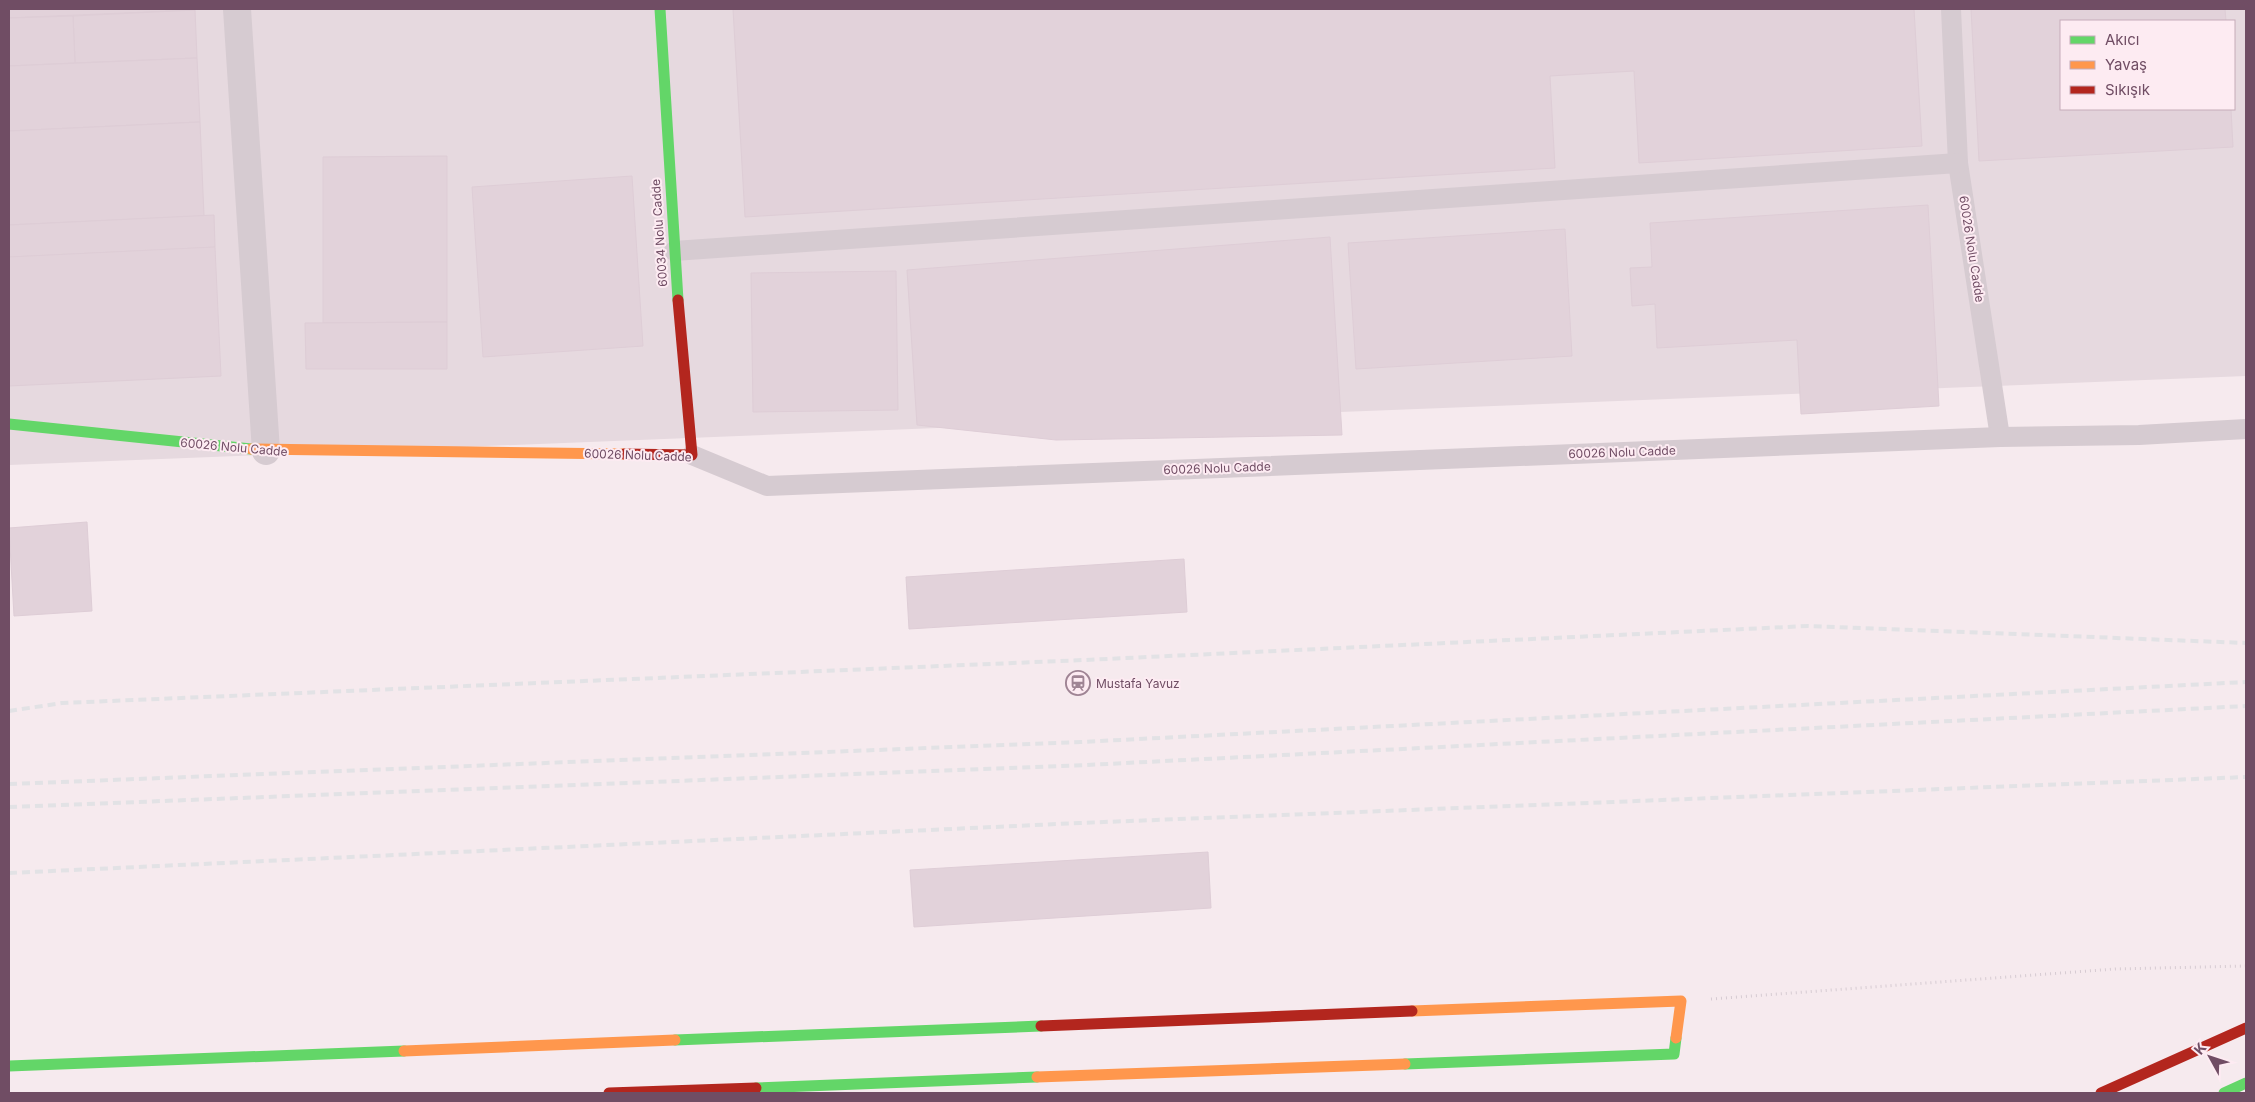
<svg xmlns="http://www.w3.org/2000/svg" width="2255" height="1102" font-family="Inter,sans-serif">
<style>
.industrial{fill:#e6d9df;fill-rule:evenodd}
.building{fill:#e2d2da;stroke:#decdd6}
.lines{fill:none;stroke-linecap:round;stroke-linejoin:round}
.path{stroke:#d6cbd2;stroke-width:3;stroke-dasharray:1 4;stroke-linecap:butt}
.lane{stroke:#d6cbd1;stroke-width:20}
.street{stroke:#d6cbd1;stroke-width:28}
.fast{stroke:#63d668;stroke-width:11}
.slow{stroke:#ff974d;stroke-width:11}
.jam{stroke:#b3261e;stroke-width:11}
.rail{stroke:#e2e2e5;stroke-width:4;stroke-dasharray:8 5;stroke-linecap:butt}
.labels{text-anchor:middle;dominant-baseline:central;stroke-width:4;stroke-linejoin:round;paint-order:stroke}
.street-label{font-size:12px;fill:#704d64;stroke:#fdebf2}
.poi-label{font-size:12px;fill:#704d64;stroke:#fdebf2;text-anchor:start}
</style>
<rect width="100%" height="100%" fill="#f6eaee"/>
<path class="industrial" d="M9,9H2246V376L9,465ZM2061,21H2234V109H2061Z"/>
<g class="building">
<path d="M9,9H195V10L9,18Z"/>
<path d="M733,9H1914L1922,146L1639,163L1634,71L1550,76L1555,168L745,217Z"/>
<path d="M1971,9H2225L2226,21H2061V109H2231L2233,147L1979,161Z"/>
<path d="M195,10L197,58L75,63L73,16Z"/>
<path d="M73,16L75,63L9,66V18Z"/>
<path d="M197,58L200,122L9,131V66Z"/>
<path d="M200,122L204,216L9,225V131Z"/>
<path d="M447,156V322L323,323V157Z"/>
<path d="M632,176L643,346L483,357L472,187Z"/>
<path d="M1928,205L1939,406L1801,414L1797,340L1657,348L1655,304L1632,306L1630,268L1652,267L1650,223Z"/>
<path d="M214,215L215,247L9,257V225Z"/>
<path d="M1565,229L1572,356L1356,369L1348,243Z"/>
<path d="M1330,237L1342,435L1056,440L917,425L907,270Z"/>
<path d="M215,247L221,376L9,386V257Z"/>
<path d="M896,271L898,410L753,412L751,273Z"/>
<path d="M447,322V369H306L305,323Z"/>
<path d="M87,522L92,611L14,616L9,528Z"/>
<path d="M1184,559L1187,612L909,629L906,577Z"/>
<path d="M1208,852L1211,908L914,927L910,870Z"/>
</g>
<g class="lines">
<path class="path" d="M1711,999L2115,969L2246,966"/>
<g class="lane">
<path d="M1951,9L1958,163L2000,437"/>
<path d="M674,251L1958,163"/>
<path d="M692,455L767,486L2000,437L2139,435L2246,429"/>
</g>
<path class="street" d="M237,9L266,451"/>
<g class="fast">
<path d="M660,9L678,300"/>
<path d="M9,424L251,449"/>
<path d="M675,1040L1041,1026"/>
<path d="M1405,1064L1674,1054L1676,1038"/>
<path d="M9,1066L404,1051"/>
<path d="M756,1088L1037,1077"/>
<path d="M2224,1093L2246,1083"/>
</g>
<g class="slow">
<path d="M251,449L624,454"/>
<path d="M1412,1011L1681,1001L1676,1038"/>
<path d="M404,1051L675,1040"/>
<path d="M1037,1077L1405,1064"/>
</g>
<g class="jam">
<path d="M624,454L692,455L678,300"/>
<path d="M1041,1026L1412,1011"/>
<path d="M609,1093L756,1088"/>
<path d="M2101,1093L2246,1028"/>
</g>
<g class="rail">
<path d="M9,711L62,703L1084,660L1808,626L2246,643"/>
<path d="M9,784L1081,742L2246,682"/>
<path d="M9,807L1087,765L2246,706"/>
<path d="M9,873L1079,823L2246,777"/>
</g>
</g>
<defs>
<symbol id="station-ring" viewBox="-11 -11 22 22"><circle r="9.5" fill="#fdebf2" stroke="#9f8494" stroke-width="1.5"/><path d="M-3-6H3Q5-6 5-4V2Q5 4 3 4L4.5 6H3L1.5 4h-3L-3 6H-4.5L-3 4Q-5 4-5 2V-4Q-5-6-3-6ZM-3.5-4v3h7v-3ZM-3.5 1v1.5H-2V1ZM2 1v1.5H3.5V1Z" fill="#9f8494"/></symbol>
</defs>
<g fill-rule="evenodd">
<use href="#station-ring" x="1064" y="669" width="28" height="28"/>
</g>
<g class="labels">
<g class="street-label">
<text transform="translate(659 233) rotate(-94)">60034 Nolu Cadde</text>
<text transform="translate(1972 249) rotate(81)">60026 Nolu Cadde</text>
<text transform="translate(234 447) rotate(5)">60026 Nolu Cadde</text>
<text transform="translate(1622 452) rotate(-2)">60026 Nolu Cadde</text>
<text transform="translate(638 455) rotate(2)">60026 Nolu Cadde</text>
<text transform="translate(1217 468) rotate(-2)">60026 Nolu Cadde</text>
</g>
<g class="poi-label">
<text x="1096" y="683">Mustafa Yavuz</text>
</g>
</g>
<rect width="2255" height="1102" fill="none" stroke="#704d64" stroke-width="20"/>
<rect x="2060" y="20" width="175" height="90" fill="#fdebf2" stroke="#c5acb9"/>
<rect x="2070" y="36" width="25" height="8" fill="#63d668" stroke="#c5acb9"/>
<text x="2105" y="45" font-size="15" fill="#704d64">Akıcı</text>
<rect x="2070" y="61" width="25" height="8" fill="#ff974d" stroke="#c5acb9"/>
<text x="2105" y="70" font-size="15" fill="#704d64">Yavaş</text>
<rect x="2070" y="86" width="25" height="8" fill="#b3261e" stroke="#c5acb9"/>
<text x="2105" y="95" font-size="15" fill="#704d64">Sıkışık</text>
<g transform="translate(2210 1057) rotate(310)" stroke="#fdebf2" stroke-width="4" paint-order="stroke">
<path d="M0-4L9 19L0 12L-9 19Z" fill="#704d64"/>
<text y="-8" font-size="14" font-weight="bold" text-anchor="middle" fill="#704d64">K</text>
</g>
</svg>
